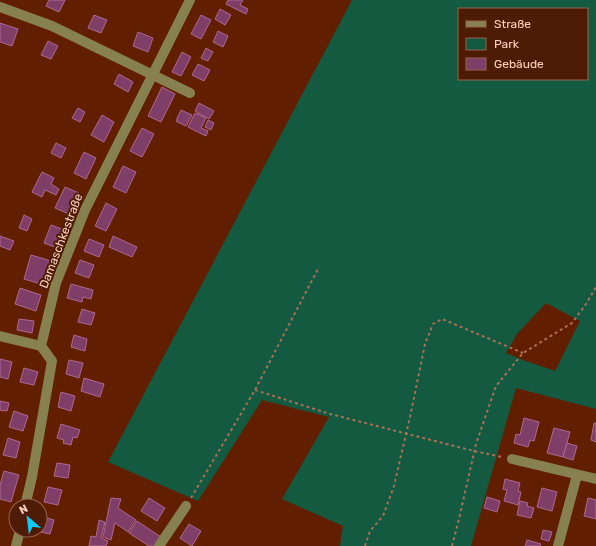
<svg xmlns="http://www.w3.org/2000/svg" width="596" height="546" font-family="Rubik,sans-serif">
<style>
.green{fill:#145a40;fill-rule:evenodd}
.building{fill:#7f3e68;stroke:#ad6892}
.lines{fill:none;stroke-linecap:round;stroke-linejoin:round}
.path{stroke:#a77058;stroke-width:2;stroke-dasharray:3 3;stroke-linecap:butt}
.minor{stroke:#878150;stroke-width:10}
.labels{text-anchor:middle;dominant-baseline:central;stroke-width:4;stroke-linejoin:round;paint-order:stroke}
.street-label{font-size:12px;fill:#fad0c0;stroke:#4e1c04}
</style>
<rect width="100%" height="100%" fill="#611f00"/>
<path class="green" d="M352,0H596V409L516,388L471,546H340L343,526L282,499L329,417L262,400L198,501L108,462ZM459,9H587V79H459ZM546,303L580,321L555,371L523,360L506,353L517,334Z"/>
<g class="building">
<path d="M49,0H65L59,12L46,6Z"/>
<path d="M228,0H243L240,5L248,9L246,14L226,4Z"/>
<path d="M220,9L231,15L225,25L215,19Z"/>
<path d="M94,15L107,20L101,33L88,28Z"/>
<path d="M201,15L211,20L201,39L191,34Z"/>
<path d="M0,23L18,29L12,46L0,42Z"/>
<path d="M218,31L228,36L223,47L213,42Z"/>
<path d="M138,32L153,38L148,52L133,46Z"/>
<path d="M48,41L58,46L51,59L41,55Z"/>
<path d="M206,48L213,52L208,61L201,58Z"/>
<path d="M182,52L191,57L181,76L172,72Z"/>
<path d="M198,64L210,70L204,81L192,75Z"/>
<path d="M119,74L133,82L128,92L114,84Z"/>
<path d="M162,87L175,94L161,122L148,116Z"/>
<path d="M199,103L214,111L209,119L195,111Z"/>
<path d="M78,108L85,112L80,122L72,118Z"/>
<path d="M181,110L192,115L186,126L176,121Z"/>
<path d="M195,113L206,118L201,128L208,131L206,136L188,127Z"/>
<path d="M102,115L114,122L104,142L91,135Z"/>
<path d="M208,120L214,123L211,130L205,127Z"/>
<path d="M142,128L154,134L142,157L130,151Z"/>
<path d="M56,143L66,148L61,158L51,153Z"/>
<path d="M84,152L96,158L86,179L74,173Z"/>
<path d="M123,166L136,172L126,193L113,187Z"/>
<path d="M42,172L54,178L51,184L59,189L56,195L45,190L42,197L32,192Z"/>
<path d="M65,187L79,193L69,214L55,208Z"/>
<path d="M106,203L117,209L106,231L95,226Z"/>
<path d="M24,215L32,219L27,231L19,228Z"/>
<path d="M51,225L62,229L55,247L44,243Z"/>
<path d="M0,236L14,241L10,250L0,246Z"/>
<path d="M113,236L137,247L132,257L109,247Z"/>
<path d="M89,239L104,245L99,257L84,251Z"/>
<path d="M31,255L51,261L44,285L24,279Z"/>
<path d="M80,260L94,265L89,278L75,273Z"/>
<path d="M71,284L93,290L91,299L83,297L82,302L67,298Z"/>
<path d="M20,288L41,295L36,311L15,304Z"/>
<path d="M82,309L95,313L91,325L78,322Z"/>
<path d="M19,319L34,321L32,333L17,330Z"/>
<path d="M74,335L87,339L85,351L71,347Z"/>
<path d="M0,359L12,362L8,379L0,377Z"/>
<path d="M69,360L83,363L79,378L66,374Z"/>
<path d="M24,368L38,372L34,385L20,382Z"/>
<path d="M84,378L104,384L100,397L81,391Z"/>
<path d="M61,392L75,396L71,411L58,407Z"/>
<path d="M0,401L9,403L7,411L0,410Z"/>
<path d="M14,411L28,416L23,431L9,427Z"/>
<path d="M524,418L539,422L534,441L530,440L528,447L514,443L516,434L520,435Z"/>
<path d="M594,423H596V442L591,440Z"/>
<path d="M61,424L80,430L77,438L73,437L71,445L63,443L64,440L57,438Z"/>
<path d="M554,428L570,432L563,457L547,453Z"/>
<path d="M8,438L20,442L16,458L3,455Z"/>
<path d="M567,443L577,446L573,460L563,457Z"/>
<path d="M57,463L70,465L68,478L54,476Z"/>
<path d="M4,471L19,475L11,502L0,499V485Z"/>
<path d="M505,479L520,483L518,491L521,492L518,505L504,501L507,490L503,489Z"/>
<path d="M48,487L62,490L58,505L44,502Z"/>
<path d="M542,488L557,492L552,511L537,507Z"/>
<path d="M487,497L500,501L497,512L484,508Z"/>
<path d="M111,498L121,499L118,508L136,520L128,532L115,523L111,540L103,537Z"/>
<path d="M149,498L165,508L157,521L141,511Z"/>
<path d="M588,498L596,500V519L584,516Z"/>
<path d="M520,501L528,503L527,506L534,508L531,518L517,515Z"/>
<path d="M40,516L54,520L50,534L36,531L40,530Z"/>
<path d="M99,520L105,522L101,538L108,541L106,546H89L91,536L96,537Z"/>
<path d="M137,521L161,537L155,546H149L129,533Z"/>
<path d="M189,524L201,531L192,546L180,538Z"/>
<path d="M543,530L552,532L549,541L541,539Z"/>
<path d="M527,540L541,544L540,546H525Z"/>
</g>
<g class="lines">
<g class="path">
<path d="M255,390L330,414L474,451L502,457"/>
<path d="M191,498L255,390L319,267"/>
<path d="M365,546L370,531L383,516L394,486L410,417L425,344L433,324L442,319L523,353"/>
<path d="M452,546L459,519L476,444L496,386L523,353L572,323L586,304L596,287"/>
</g>
<g class="minor">
<path d="M0,7L52,26L190,93"/>
<path d="M0,336L41,346"/>
<path d="M512,459L596,479"/>
<path d="M25,506L32,477L52,361L41,346L56,283L85,210L190,0"/>
<path d="M16,546L20,530"/>
<path d="M159,546L186,506"/>
<path d="M558,546L577,475"/>
</g>
</g>
<g class="labels">
<g class="street-label">
<text transform="translate(61 241) rotate(-69)">Damaschkestraße</text>
</g>
</g>
<rect x="458" y="8" width="130" height="72" fill="#4e1c04" stroke="#93644f"/>
<rect x="466" y="21" width="20" height="6" fill="#878150" stroke="#93644f"/>
<text x="494" y="28" font-size="12" fill="#fad0c0">Straße</text>
<rect x="466" y="38" width="20" height="12" fill="#145a40" stroke="#93644f"/>
<text x="494" y="48" font-size="12" fill="#fad0c0">Park</text>
<rect x="466" y="58" width="20" height="12" fill="#7f3e68" stroke="#93644f"/>
<text x="494" y="68" font-size="12" fill="#fad0c0">Gebäude</text>
<g transform="translate(28 518) rotate(332)"><circle r="19" fill="#4e1c04" stroke="#93644f"/>
<path d="M0-3L7 15L0 10L-7 15Z" fill="#0ccafa"/>
<text y="-6" font-size="11" font-weight="bold" text-anchor="middle" fill="#fad0c0">N</text>
</g>
</svg>
